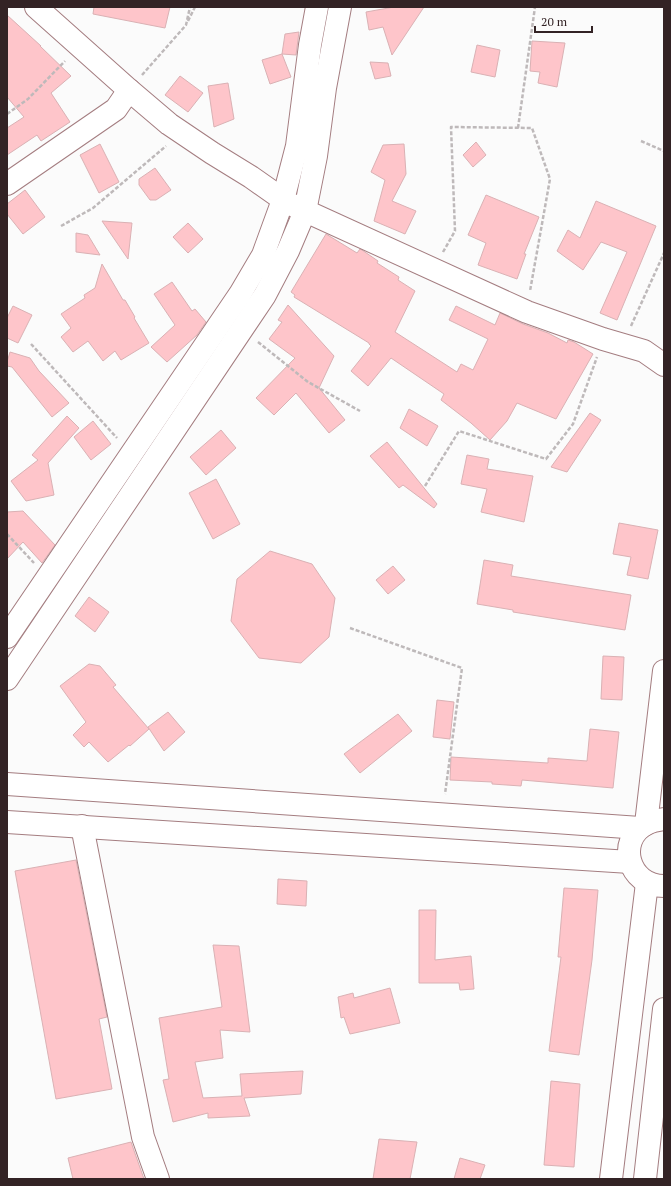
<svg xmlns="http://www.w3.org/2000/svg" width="671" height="1186" font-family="'PT Serif',serif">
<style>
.building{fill:#fec5ca;stroke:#dab1b4}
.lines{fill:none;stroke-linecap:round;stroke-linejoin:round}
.street-casing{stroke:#a47d80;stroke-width:24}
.secondary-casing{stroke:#a47d80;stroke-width:24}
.highway-casing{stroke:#a47d80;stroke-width:24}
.path{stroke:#beb9ba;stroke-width:2.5;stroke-dasharray:4 2;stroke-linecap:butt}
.street{stroke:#fff;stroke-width:22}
.secondary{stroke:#fff;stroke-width:22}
.highway{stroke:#fff;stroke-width:22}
</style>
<rect width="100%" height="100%" fill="#fbfbfb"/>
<g class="building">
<path d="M94,7H170L165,28L93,14Z"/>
<path d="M394,7H424L392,55L383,27L369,30L366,12Z"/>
<path d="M7,15L41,46H40L71,76L51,93L70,122L41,141L37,135L7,155V128L24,117L7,97Z"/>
<path d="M299,32L296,55L282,54L285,34Z"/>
<path d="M532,41L565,43L557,87L538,83L540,72L530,71Z"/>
<path d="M477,45L500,50L495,77L471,72Z"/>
<path d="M282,54L291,77L270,84L262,60Z"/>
<path d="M370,62L388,63L391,76L375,79Z"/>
<path d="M180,76L203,93L188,112L165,95Z"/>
<path d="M228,83L234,119L214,127L208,86Z"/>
<path d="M476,142L486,155L473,167L463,155Z"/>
<path d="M100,144L119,182L99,193L80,155Z"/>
<path d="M404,144L406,174L392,201L416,211L405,234L374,221L385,180L371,172L383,145Z"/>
<path d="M155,168L171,190L156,200H150L139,185V179Z"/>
<path d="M25,190L45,217L23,234L7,214V204Z"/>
<path d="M486,195L539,217L524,254H526L517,279L478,265L486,243L468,235Z"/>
<path d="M596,201L656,226L617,320L600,313L627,252L601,242L583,270L557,251L568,230L580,238Z"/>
<path d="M102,221L132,223L128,259Z"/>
<path d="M188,223L203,239L188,253L173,237Z"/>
<path d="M76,233L88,235L100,255L76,252Z"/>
<path d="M326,234L357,253L360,249L362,250L378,261L377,263L399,277L398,280L415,291L395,332L457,372L461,364L473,370L488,339L449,320L456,306L495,325L500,313L523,324L548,333L567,343L568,340L574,342L593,354L556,419L517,403L507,421L490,440L471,423L441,400L444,394L391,358L368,386L351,371L371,346L369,344V343L294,297L295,295L291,292Z"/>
<path d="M102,264L123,300H125L135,317L134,318L149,343L121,360L115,351L103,361L88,341L73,352L61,337L71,328L61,314L85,298L84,295L95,288Z"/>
<path d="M172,282L192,311L195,309L206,322L197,335L167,362L151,347L175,325L154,294Z"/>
<path d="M288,305L334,356L319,388L345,420L329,433L296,393L274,415L256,398L295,358L269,339L282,322L278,320Z"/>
<path d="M13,306L32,315L18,343L7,338V318Z"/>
<path d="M10,352L30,358L39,371L69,403L52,417L12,367L7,366V362Z"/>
<path d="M409,409L438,426L427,446L400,428Z"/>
<path d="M590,413L601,420L567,472L551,467Z"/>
<path d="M67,416L79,428L48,463L54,495L26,501L11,481L38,460L32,455Z"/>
<path d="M93,421L111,444L91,460L74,437Z"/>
<path d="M221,430L236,448L206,475L190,457Z"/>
<path d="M387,442L437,504L434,508L403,485L399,488L370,456Z"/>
<path d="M467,455L489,459L487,469L533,476L524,522L481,512L487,489L461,484Z"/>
<path d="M216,479L240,524L213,539L189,493Z"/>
<path d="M23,511L55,545L42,563L23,542L7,559V512Z"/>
<path d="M619,523L658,530L648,579L627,575L631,557L613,554Z"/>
<path d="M270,551L312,564L335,598L329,637L301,663L259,658L231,621L237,579Z"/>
<path d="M484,560L513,565L511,576L631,595L625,630L513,612V610L477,604Z"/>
<path d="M393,566L405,580L388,594L376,580Z"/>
<path d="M89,597L109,612L95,632L75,616Z"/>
<path d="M603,656L624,657L622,700L601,699Z"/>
<path d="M89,664L100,666L116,685L113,687L149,729L130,746L129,745L108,762L89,742L84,747L73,735L86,722L60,686Z"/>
<path d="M437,700L454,702L450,739L433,737Z"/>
<path d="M168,712L185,732L164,751L148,727Z"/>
<path d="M398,714L412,731L360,773L344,754Z"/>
<path d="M590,729L619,732L613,788L522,780L521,786L492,784V782L450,780L451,757L548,763V758L587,761Z"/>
<path d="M76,860L107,1017L99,1019L112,1089L56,1099L15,871Z"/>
<path d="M278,879L307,881L306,906L277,904Z"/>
<path d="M564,888L598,890L592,960L579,1055L549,1051L561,957H558Z"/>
<path d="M419,910H436L435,960L471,956L474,989L460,990L459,983H419Z"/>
<path d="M213,945L239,946L250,1032L220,1030L223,1058L195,1062L203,1098L242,1096L240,1074L303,1071L301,1094L244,1098L250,1116L208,1118V1113L173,1122L163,1080L169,1079L159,1018L222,1007Z"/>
<path d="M390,988L400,1023L350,1034L344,1017L341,1018L338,997L353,993L354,998Z"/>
<path d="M551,1081L580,1084L574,1167L544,1165Z"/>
<path d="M379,1139L417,1142L410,1179H373Z"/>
<path d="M131,1142L144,1179H73L68,1158Z"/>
<path d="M460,1158L485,1165L480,1179H454Z"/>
</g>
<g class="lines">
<defs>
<g id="street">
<path d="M36,7L129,90L169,124L212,153L251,177L288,203L527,312L603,339L644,351L664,365"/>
<path d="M7,184L116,109L129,90"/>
<path d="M82,826L143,1137L158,1179"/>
</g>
<g id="secondary">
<path d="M7,637L240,294L263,255L283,200L297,146L310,45L317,7"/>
<path d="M7,679L265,295L288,251L305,211L316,156L325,88L340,7"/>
<path d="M7,784L640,828"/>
<path d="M7,822L630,862"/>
</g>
<g id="highway">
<path d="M664,819C658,820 652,821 646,824C616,840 628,886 664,886"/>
<path d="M646,824L664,671"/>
<path d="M611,1179L647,883"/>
<path d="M645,1179L664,1009"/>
</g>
</defs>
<use href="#street" class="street-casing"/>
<use href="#secondary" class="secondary-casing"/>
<use href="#highway" class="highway-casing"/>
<g class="path">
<path d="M188,21L195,7"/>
<path d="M142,75L186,25L190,7"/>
<path d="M7,114L28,99L65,61"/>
<path d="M518,128L535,7"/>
<path d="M641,141L664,151"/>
<path d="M61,226L93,208L166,146"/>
<path d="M443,252L455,231L451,127L532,128L550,179L530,291"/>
<path d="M631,326L664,253"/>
<path d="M258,342L308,382L360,411"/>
<path d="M31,344L117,438"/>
<path d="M425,486L459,431L546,459L573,424L597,357"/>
<path d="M7,534L34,563"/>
<path d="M350,628L462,668L445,794"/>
</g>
<use href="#street" class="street"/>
<use href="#secondary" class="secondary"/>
<use href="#highway" class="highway"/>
</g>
<rect width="671" height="1186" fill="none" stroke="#332325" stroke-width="16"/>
<path d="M535 26v6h57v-6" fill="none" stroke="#332325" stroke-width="2"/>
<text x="541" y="26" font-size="12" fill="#332325" stroke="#fbfbfb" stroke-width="3" paint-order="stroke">20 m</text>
</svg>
